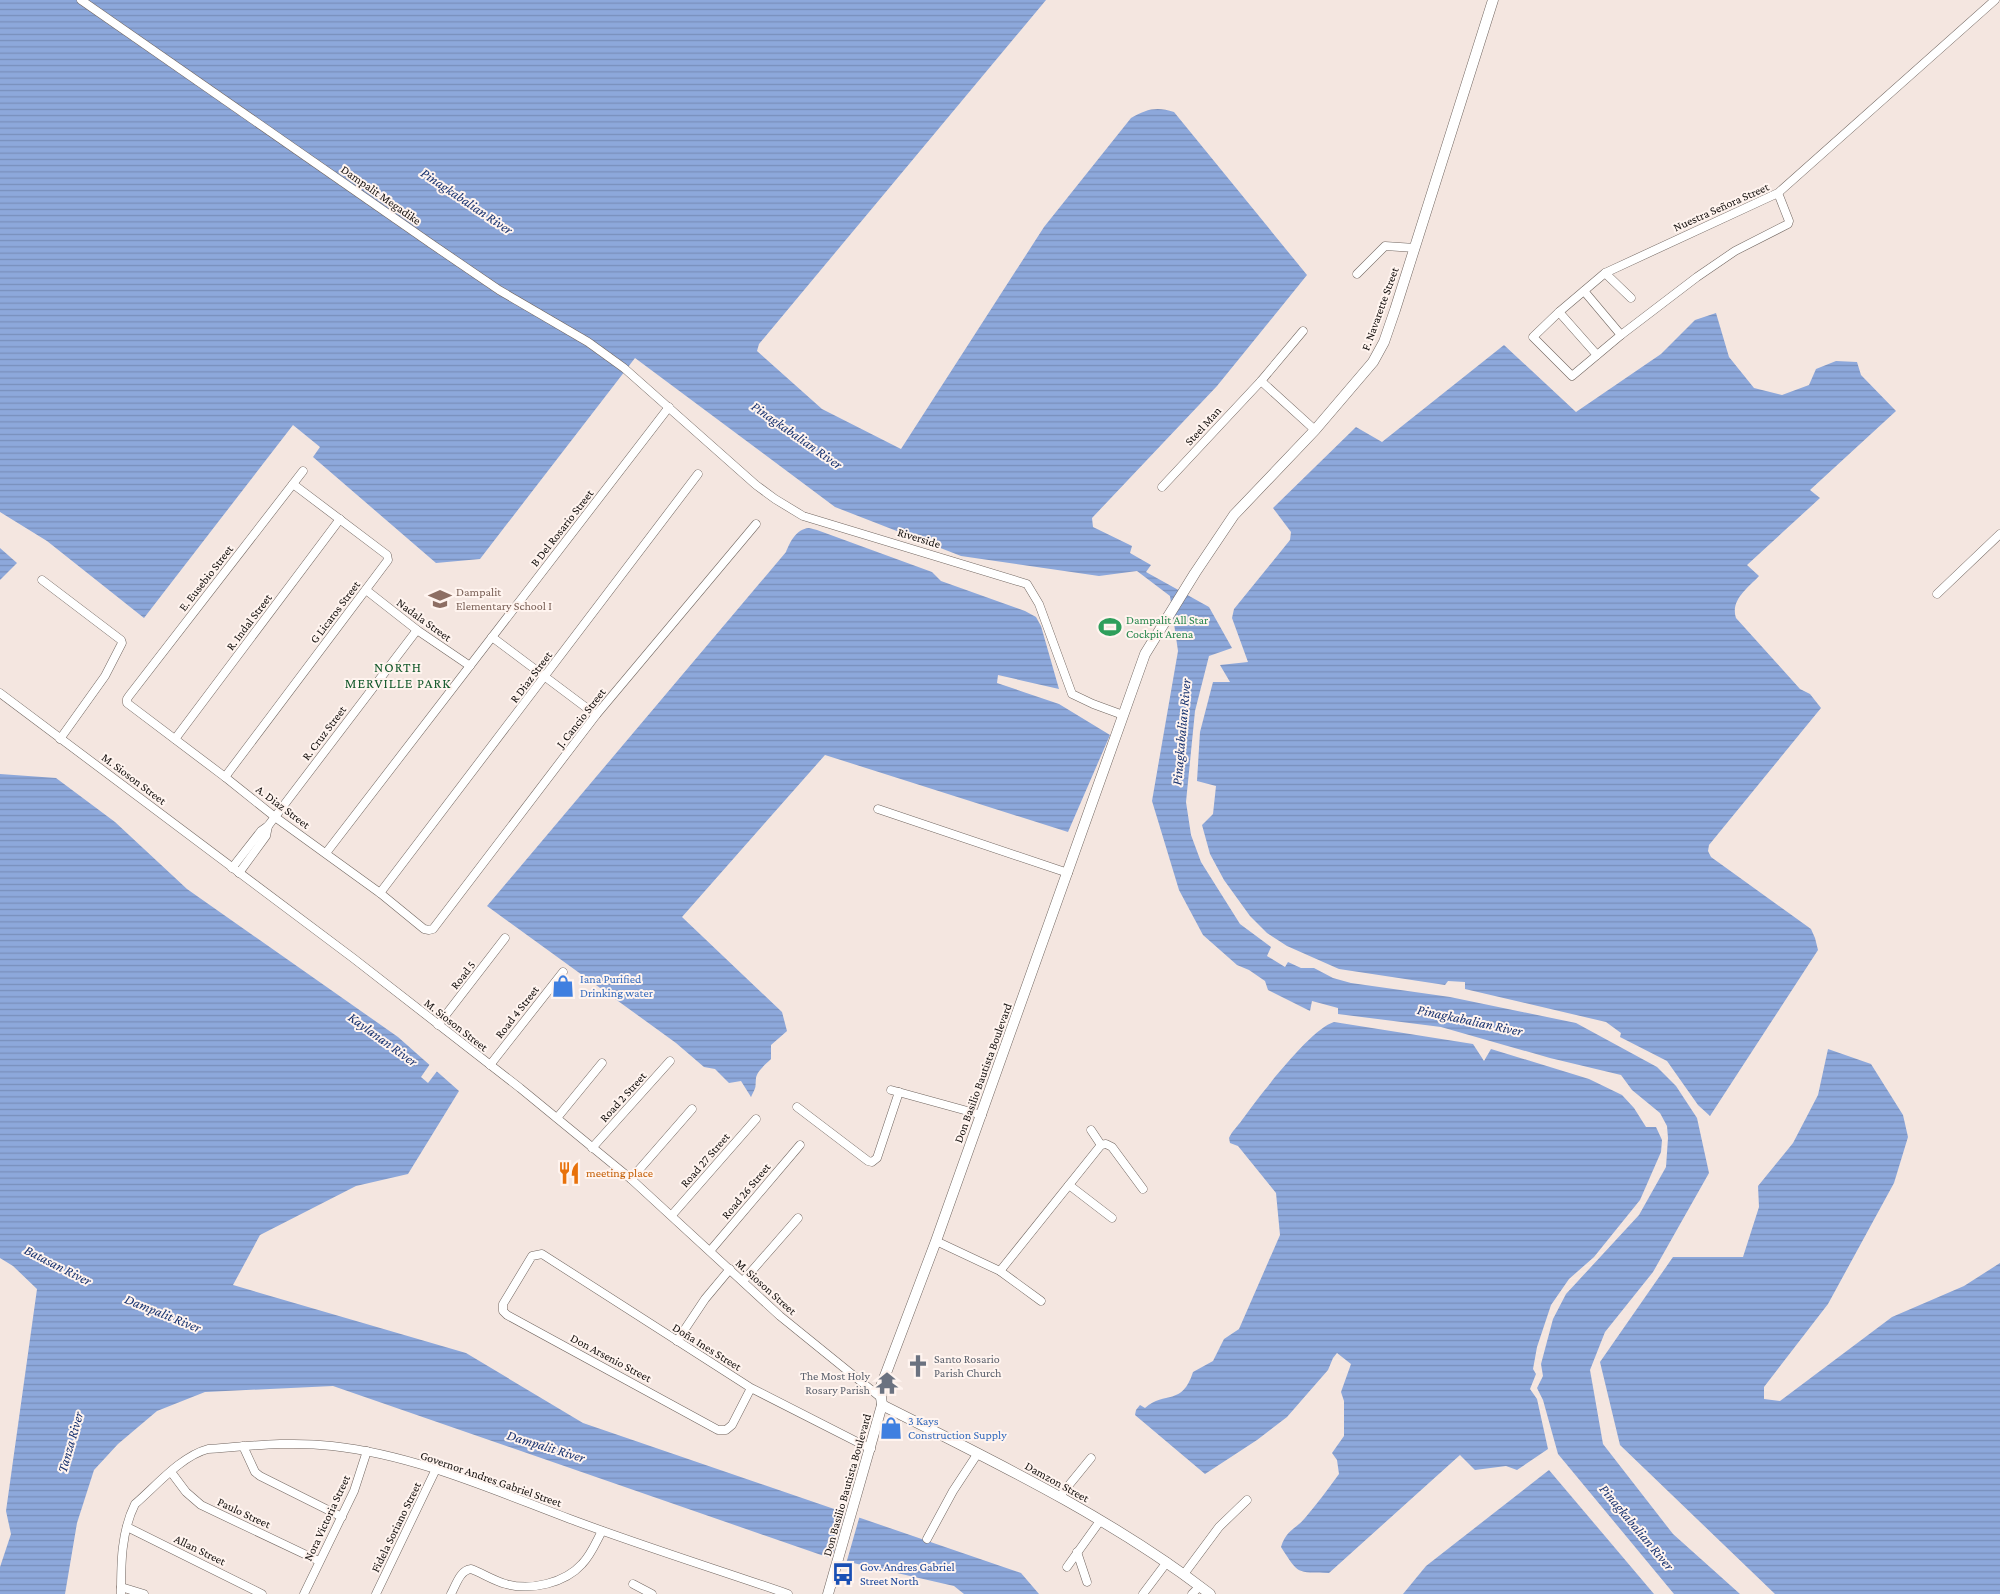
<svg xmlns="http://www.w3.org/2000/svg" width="2000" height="1594" font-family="'Crimson Pro',serif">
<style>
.water{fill:url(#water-rules)}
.pier{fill:#f4e6e0}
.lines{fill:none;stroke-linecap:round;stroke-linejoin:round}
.street-casing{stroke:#716660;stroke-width:9}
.secondary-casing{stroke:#716660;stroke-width:11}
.street{stroke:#fff;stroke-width:8}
.secondary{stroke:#fff;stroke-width:10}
.labels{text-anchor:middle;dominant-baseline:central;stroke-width:4;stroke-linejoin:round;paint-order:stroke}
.street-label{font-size:12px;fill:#130f0d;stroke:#fff4ef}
.education-label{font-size:12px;fill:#785e54;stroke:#fff4ef;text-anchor:start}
.leisure-label{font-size:12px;fill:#27864d;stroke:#fff4ef;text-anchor:start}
.shop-label{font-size:12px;fill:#366cbe;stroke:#fff4ef;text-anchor:start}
.food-label{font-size:12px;fill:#c56008;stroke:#fff4ef;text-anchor:start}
.worship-label{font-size:12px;fill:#5b616d;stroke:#fff4ef;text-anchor:start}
.transit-label{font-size:12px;fill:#164399;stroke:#fff4ef;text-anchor:start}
.water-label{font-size:14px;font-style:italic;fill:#183370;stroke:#fff4ef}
.neighbourhood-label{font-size:14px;letter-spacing:1px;fill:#155a2c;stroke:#fff4ef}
</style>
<defs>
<pattern id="water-rules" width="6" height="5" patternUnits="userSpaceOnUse" patternTransform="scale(1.25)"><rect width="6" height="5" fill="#8da8db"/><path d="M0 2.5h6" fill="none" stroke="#798fbb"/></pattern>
</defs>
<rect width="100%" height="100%" fill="#f4e6e0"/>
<g class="water">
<path d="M0,0H1046L759,344L757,351L822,409L901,449L1044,227L1131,118C1146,109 1157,106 1174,112L1307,275L1217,386L1092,518L1093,527L1132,546L1130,553L1151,565L1146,572L1209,607L1232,648L1209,656L1195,711L1186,802L1191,835L1201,862L1240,924L1271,947L1267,956L1285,967L1288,962L1301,968H1314L1333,978L1351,983L1450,997L1576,1023L1657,1067L1676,1086L1697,1118L1709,1173L1653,1272L1605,1332L1590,1370L1603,1444L1673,1534L1740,1594H1674L1558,1454L1543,1400L1537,1388L1543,1376L1541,1364L1553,1319L1566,1294L1639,1215L1666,1167L1668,1138L1667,1126L1660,1113L1632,1090L1621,1075L1550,1058L1441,1027L1338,1014V1008L1312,1001L1310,1011L1268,990L1265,981L1249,970L1237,965L1203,935L1179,890L1152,801L1178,651L1170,596L1137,571L1099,576L961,556L835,507L635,358L480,559L436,563L313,457L320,447L293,425L144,618L47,541L0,512Z"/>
<path d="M1716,313L1729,357L1754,388L1782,395L1809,385L1816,369L1836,361L1857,362L1861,375L1896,411L1810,490L1820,498L1747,565L1759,576C1748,588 1730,600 1736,618L1800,689L1810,694L1821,708L1709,845L1708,851L1711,857L1811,929L1815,938L1818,950L1710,1116L1698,1105L1667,1061L1620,1037L1621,1033L1606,1022L1465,989V982L1448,981L1445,985L1339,969L1287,946L1267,933L1250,916L1224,880L1210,854L1202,825L1213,814L1216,786L1197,781L1200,732L1213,682H1230L1220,665L1248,662L1232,618L1234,609L1290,540L1291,532L1273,508L1356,427L1382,442L1504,345L1576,412L1661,354L1695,320Z"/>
<path d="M809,528L817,530L932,572L941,581L1025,611L1036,617L1041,626L1059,689L998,675L997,683L1059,704L1110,735L1068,832L825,755L682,917L782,1012L787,1031L771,1045V1059C766,1064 757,1071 756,1078C755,1089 757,1085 751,1097L741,1081L729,1083L715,1069L704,1067L676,1043L487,906L786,552C790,542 796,529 809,528Z"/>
<path d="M0,548L17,563L0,580Z"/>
<path d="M0,774L56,778L115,822L187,889L398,1037L459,1091L408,1174L356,1186L260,1235L233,1285L466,1353L583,1423L1021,1573L1039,1594H964L954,1586L827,1557L333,1386L205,1392L157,1411L118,1444L94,1470L77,1523L65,1594H0V1567L11,1534L6,1511L37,1289L13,1266L0,1258Z"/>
<path d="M1334,1022L1473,1044L1484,1061L1491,1049L1589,1079L1622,1095L1634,1108L1646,1127H1656L1662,1140L1661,1152L1640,1200L1594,1257L1569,1279L1551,1305L1537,1347L1533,1369L1536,1374L1530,1389L1537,1399L1548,1449L1517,1470L1506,1466L1475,1470L1460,1455L1329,1573C1296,1572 1299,1575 1281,1547C1286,1530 1296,1529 1305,1518C1317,1504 1328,1489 1339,1474L1337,1460L1332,1453L1344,1436V1401L1341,1392L1351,1364L1337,1353L1333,1358L1328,1370L1287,1417L1257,1440L1205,1474L1135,1415L1136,1410L1140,1405L1145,1408C1165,1390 1182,1407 1193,1372L1213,1361L1224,1339L1239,1329L1280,1235L1276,1193L1238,1146L1230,1143L1229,1138C1232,1131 1238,1126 1242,1120C1258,1098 1310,1029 1334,1022Z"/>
<path d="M1828,1049L1871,1064L1903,1115L1908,1137L1894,1183L1828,1304L1764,1387V1399L1780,1401L1892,1317L1964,1286L2000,1263V1594H1775L1620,1445L1600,1362L1673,1257H1743L1759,1207L1758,1186L1793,1143L1818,1095Z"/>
<path d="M1549,1470L1654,1594H1403L1426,1566Z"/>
</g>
<g class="pier">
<path d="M430,1064L438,1070L428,1083L421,1077Z"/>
<path d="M846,1510L860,1515L846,1564L831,1561Z"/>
</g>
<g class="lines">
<defs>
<g id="street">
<path d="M81,0L433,245L499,290L588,342L624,368L756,485L775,499L803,516L1027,584L1039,604L1072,694L1093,704L1123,715"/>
<path d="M1778,193L1789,221L1788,224L1735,251L1697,277L1621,335L1572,376L1533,337L1559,312L1605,273L1778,193L1995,0"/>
<path d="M1605,273L1631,298"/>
<path d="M1357,274L1385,246L1415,248"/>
<path d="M1584,291L1621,335"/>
<path d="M1559,312L1597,355"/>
<path d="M1261,381L1315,430"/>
<path d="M303,471L129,696L127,699V703L225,777L275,817L380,893L424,929L429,930L433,929L596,715L756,524"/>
<path d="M1162,487L1261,381L1303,331"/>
<path d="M42,580L121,640L122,643L105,676L60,739"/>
<path d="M366,590L417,630L470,666"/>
<path d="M1937,594L2000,534"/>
<path d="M492,637L596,715"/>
<path d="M0,693L353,958L520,1088L631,1179L780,1316L880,1397"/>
<path d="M175,739L340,519"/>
<path d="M225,777L388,560L387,555L293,484"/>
<path d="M878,809L1068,873"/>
<path d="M326,853L669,407"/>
<path d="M232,868L261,831L268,826L417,630"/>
<path d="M239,873L266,836L268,826"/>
<path d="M380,893L698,474"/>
<path d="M438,1025L505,938"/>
<path d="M490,1065L563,972"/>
<path d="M891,1090L982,1115"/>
<path d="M797,1107L868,1161L872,1162L877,1158L899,1092"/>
<path d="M557,1118L602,1063"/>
<path d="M1091,1130L1101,1145"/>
<path d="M592,1148L670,1061"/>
<path d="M631,1179L692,1109"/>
<path d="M1069,1185L1112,1218"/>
<path d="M672,1215L756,1119"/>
<path d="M936,1241L1000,1271L1041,1301"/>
<path d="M710,1251L800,1145"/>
<path d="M1000,1271L1101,1145L1106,1144L1112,1147L1143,1189"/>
<path d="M743,1281L798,1218"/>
<path d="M677,1341L705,1299L730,1269"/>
<path d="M751,1388L732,1425L726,1430H718L507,1315L503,1311V1304L532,1256L542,1254L751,1388L871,1449"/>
<path d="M243,1446L255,1472L260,1476L342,1517"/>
<path d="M171,1472L186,1492L201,1505L319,1561"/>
<path d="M1060,1496L1091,1458"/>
<path d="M127,1527L262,1594"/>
<path d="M927,1539L953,1491L978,1453"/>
<path d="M1077,1552L1087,1582"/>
<path d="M1067,1567L1100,1521"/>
<path d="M1184,1574L1219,1527L1247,1500"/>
<path d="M633,1584L652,1594"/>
<path d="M121,1587L144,1594"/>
<path d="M121,1594C121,1564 121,1532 135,1504C155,1487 181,1456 208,1449C249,1446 291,1441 332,1446C415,1455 493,1490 570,1519C642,1546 716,1569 788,1594"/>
<path d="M304,1594L354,1491L367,1451"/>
<path d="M376,1594L436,1469"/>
<path d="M451,1594C456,1585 460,1570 471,1569C482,1573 494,1581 506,1584C531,1591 565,1583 582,1564C591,1555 596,1542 602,1531"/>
<path d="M1143,1594L1167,1562"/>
<path d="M1192,1594L1200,1586"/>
</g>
<g id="secondary">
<path d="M882,1405C995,1462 1110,1517 1210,1594"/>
<path d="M828,1594L882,1405L880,1389L936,1241L1145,654L1195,573L1234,515L1315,430L1373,362L1384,342L1395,310L1493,0"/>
</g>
</defs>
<use href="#street" class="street-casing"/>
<use href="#secondary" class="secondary-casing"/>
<use href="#street" class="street"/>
<use href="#secondary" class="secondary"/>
</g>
<defs>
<symbol id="school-bare" viewBox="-9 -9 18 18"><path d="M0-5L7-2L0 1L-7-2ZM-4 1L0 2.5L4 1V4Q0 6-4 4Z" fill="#8d6e63" stroke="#fff4ef" stroke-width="2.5" paint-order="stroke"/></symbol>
<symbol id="stadium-bare" viewBox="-9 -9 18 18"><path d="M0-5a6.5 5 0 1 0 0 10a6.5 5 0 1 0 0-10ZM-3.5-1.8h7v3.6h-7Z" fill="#2e9e5b" stroke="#fff4ef" stroke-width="2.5" paint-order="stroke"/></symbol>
<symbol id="shop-bare" viewBox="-9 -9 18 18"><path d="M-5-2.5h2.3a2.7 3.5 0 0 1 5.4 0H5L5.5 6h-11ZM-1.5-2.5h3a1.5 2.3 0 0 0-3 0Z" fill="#3f7fe0" stroke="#fff4ef" stroke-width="2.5" paint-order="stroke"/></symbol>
<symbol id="restaurant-bare" viewBox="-9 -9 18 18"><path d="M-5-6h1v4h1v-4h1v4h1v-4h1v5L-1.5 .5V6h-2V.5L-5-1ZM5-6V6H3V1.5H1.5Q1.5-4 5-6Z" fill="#e8710a" stroke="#fff4ef" stroke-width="2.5" paint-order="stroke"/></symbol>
<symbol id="church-bare" viewBox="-9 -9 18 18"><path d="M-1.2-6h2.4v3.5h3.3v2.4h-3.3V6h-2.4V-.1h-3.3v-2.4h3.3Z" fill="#6b7280" stroke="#fff4ef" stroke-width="2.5" paint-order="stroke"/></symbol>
<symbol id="temple-bare" viewBox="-9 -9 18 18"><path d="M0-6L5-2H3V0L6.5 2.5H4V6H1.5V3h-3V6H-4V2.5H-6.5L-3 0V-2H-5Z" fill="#6b7280" stroke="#fff4ef" stroke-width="2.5" paint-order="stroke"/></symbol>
<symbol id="bus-bare" viewBox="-9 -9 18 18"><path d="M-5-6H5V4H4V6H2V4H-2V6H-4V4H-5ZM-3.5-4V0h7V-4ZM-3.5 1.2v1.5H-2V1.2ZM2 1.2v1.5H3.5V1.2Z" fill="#1a4fb4" stroke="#fff4ef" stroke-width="2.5" paint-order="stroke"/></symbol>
</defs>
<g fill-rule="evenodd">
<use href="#school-bare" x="424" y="583" width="32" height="32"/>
<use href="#stadium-bare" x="1094" y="611" width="32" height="32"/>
<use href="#shop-bare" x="547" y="970" width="32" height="32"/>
<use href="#restaurant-bare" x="553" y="1157" width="32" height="32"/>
<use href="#church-bare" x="902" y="1350" width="32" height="32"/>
<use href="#temple-bare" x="871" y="1367" width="32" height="32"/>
<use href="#shop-bare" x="875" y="1412" width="32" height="32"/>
<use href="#bus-bare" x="827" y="1558" width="32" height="32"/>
</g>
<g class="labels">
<g class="street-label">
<text transform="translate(381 195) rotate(35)">Dampalit Megadike</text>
<text transform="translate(1721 207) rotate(-24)">Nuestra Señora Street</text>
<text transform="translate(1380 309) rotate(-70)">F. Navarette Street</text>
<text transform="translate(1203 426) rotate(-48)">Steel Man</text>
<text transform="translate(562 528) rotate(-52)">B Del Rosario Street</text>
<text transform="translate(919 538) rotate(17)">Riverside</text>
<text transform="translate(206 578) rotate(-52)">E. Eusebio Street</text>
<text transform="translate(335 612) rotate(-53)">G Licaros Street</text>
<text transform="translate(424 620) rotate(36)">Nadala Street</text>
<text transform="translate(249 622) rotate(-53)">R. Indal Street</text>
<text transform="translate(531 677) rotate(-53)">R Diaz Street</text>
<text transform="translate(581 718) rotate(-52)">J. Cancio Street</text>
<text transform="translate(324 733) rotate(-53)">R. Cruz Street</text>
<text transform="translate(134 779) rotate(37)">M. Sioson Street</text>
<text transform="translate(283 807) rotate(37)">A. Diaz Street</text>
<text transform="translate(463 975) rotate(-52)">Road 5</text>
<text transform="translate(517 1012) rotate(-52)">Road 4 Street</text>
<text transform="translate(456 1025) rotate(38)">M. Sioson Street</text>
<text transform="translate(983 1073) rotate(-70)">Don Basilio Bautista Boulevard</text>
<text transform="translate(623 1097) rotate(-48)">Road 2 Street</text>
<text transform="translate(705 1160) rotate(-49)">Road 27 Street</text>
<text transform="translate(746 1191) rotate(-50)">Road 26 Street</text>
<text transform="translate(766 1287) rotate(42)">M. Sioson Street</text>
<text transform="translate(707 1347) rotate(32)">Doña Ines Street</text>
<text transform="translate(611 1358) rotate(28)">Don Arsenio Street</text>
<text transform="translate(491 1479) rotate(19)">Governor Andres Gabriel Street</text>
<text transform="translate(1057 1482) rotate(29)">Damzon Street</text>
<text transform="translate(847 1485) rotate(-74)">Don Basilio Bautista Boulevard</text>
<text transform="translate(244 1513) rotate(25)">Paulo Street</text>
<text transform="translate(327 1518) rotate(-65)">Nora Victoria Street</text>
<text transform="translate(396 1527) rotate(-64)">Fidela Soriano Street</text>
<text transform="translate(200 1550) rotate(26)">Allan Street</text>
</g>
<g class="education-label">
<text x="456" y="592">Dampalit<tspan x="456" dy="14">Elementary School I</tspan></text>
</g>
<g class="leisure-label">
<text x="1126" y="620">Dampalit All Star<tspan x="1126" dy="14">Cockpit Arena</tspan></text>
</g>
<g class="shop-label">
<text x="580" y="979">Iana Purified<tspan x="580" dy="14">Drinking water</tspan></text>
<text x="908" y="1421">3 Kays<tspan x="908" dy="14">Construction Supply</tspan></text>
</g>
<g class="food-label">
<text x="586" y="1173">meeting place</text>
</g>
<g class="worship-label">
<text x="934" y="1359">Santo Rosario<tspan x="934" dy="14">Parish Church</tspan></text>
<text x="870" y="1376" text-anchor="end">The Most Holy<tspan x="870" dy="14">Rosary Parish</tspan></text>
</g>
<g class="transit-label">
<text x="860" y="1567">Gov. Andres Gabriel<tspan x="860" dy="14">Street North</tspan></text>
</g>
<g class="water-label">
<text transform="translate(467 201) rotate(34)">Pinagkabalian River</text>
<text transform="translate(797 435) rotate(35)">Pinagkabalian River</text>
<text transform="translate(1181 732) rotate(-85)">Pinagkabalian River</text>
<text transform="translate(1470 1020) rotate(12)">Pinagkabalian River</text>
<text transform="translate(383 1039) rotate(36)">Kaylanan River</text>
<text transform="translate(58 1265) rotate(27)">Batasan River</text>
<text transform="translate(163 1313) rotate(22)">Dampalit River</text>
<text transform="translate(70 1442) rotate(-74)">Tanza River</text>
<text transform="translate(546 1446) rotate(17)">Dampalit River</text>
<text transform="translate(1637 1527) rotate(50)">Pinagkabalian River</text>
</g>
<g class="neighbourhood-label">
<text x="398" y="667">NORTH<tspan x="398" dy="16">MERVILLE PARK</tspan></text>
</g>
</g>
</svg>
